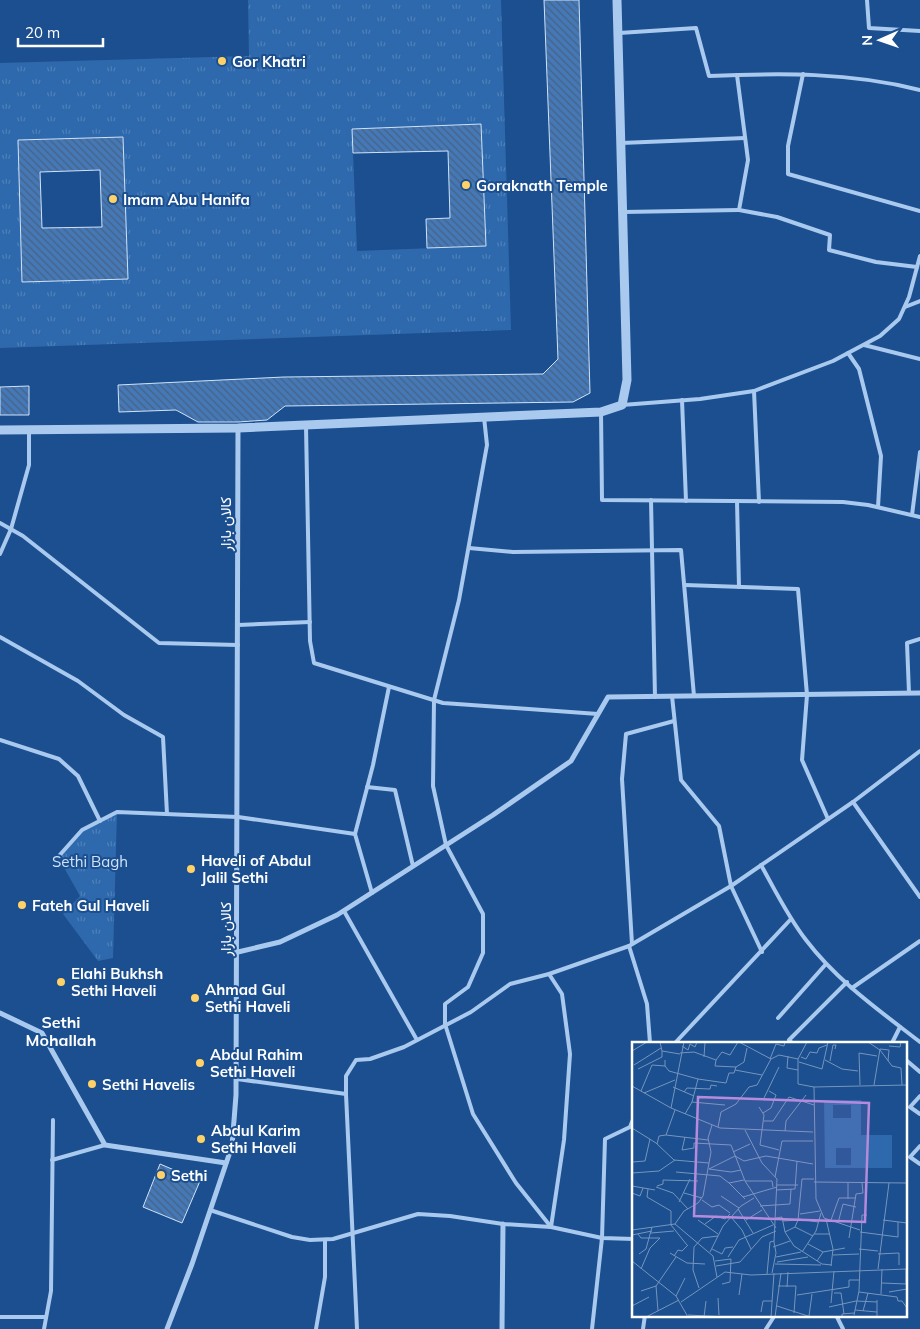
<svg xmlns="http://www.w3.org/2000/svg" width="920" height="1329" font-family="Mulish,Vazirmatn,sans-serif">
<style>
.grass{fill:url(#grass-tufts);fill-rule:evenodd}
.building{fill:url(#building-back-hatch);stroke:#cfe3fa;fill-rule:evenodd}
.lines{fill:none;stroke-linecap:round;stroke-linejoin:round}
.service{stroke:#a9c9ee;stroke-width:4}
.minor{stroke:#a9c9ee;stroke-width:5}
.tertiary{stroke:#a9c9ee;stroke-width:9}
.poi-dot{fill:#ffd166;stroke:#1b4f8f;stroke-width:2}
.labels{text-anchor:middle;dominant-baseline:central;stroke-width:4;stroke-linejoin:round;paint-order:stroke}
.poi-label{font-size:15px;font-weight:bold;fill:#fff;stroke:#1b4f8f;text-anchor:start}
.street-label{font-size:15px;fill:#fff;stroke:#1b4f8f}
.park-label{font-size:15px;fill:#cfe3fa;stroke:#1b4f8f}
.neighbourhood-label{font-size:16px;font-weight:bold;fill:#fff;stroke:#1b4f8f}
.inset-road{fill:none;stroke:#7695bc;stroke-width:1}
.view{fill:#b68bdc;fill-opacity:0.15;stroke:#b68bdc;stroke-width:2.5}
.inset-edge{fill:none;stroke:#fff;stroke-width:2.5}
</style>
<defs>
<pattern id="grass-tufts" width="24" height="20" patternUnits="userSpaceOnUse" patternTransform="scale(1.25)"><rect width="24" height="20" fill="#2e69ad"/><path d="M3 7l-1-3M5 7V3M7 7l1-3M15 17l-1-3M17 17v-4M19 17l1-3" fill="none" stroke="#4d80b9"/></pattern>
<pattern id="building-back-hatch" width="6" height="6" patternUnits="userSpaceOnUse" patternTransform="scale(1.25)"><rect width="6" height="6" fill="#4478b7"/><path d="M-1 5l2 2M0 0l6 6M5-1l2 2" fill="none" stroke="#486282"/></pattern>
</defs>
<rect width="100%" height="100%" fill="#1b4f8f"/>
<g class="grass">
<path d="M248,0H501L511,330L0,348V63L249,56ZM481,125L486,246L357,251L352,129ZM123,137L128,279L23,282L18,140Z"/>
<path d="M117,812L113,958L98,961L63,914L80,896L58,857L82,830Z"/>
</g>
<g class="building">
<path d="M544,0H579L590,393L573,402L285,406L267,420L238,422H198L176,410L119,412L118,385L284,377L543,374L558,359Z"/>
<path d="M481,124L486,246L427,248L426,219L450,218L448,151L353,153L352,129Z"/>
<path d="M123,137L128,279L22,282L18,140ZM100,170L102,227L42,228L40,172Z"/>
<path d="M29,386V415H0V387Z"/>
<path d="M160,1164L200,1181L182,1223L143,1207Z"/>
</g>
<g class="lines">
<g class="service">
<path d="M867,0L869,28L920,31"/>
<path d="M619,33L696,28L709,76C780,73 850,72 920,90"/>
<path d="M803,74L788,146V174L920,211"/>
<path d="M737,75L748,160L739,210L777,217L830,235L829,250L876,262L917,267"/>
<path d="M621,143L745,138"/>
<path d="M623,212L739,210"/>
<path d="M905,307L920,301"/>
<path d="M864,345L920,359"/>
<path d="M848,353L859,369L881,456L878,507"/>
<path d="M754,391L759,502"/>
<path d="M682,400L686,501"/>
<path d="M622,405L700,399L754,391L833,361L880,336L899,319L909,297L920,256"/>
<path d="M601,412L602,500L843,502L868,505L920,517"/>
<path d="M484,417L487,445L459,600L434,700L433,786L446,845L483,914V953L468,987L445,1004V1024L473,1114L516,1183L551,1227"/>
<path d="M306,426L310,641L314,663L443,703L598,714"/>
<path d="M651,500L655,697"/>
<path d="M737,501L739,587"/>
<path d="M912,515L920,452"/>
<path d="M0,523L23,536L159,643L238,645"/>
<path d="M469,548L513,552L681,550L694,696"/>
<path d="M0,554L11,529L29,465V430"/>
<path d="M685,585L798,589L807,695L802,760L828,819"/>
<path d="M238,625L310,622"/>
<path d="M0,637L78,681L124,715L163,737L167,814"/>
<path d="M909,693L907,643L920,639"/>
<path d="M672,696L681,780L719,826L731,886L762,952"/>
<path d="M0,740L59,759L78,776L100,821"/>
<path d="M367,787L395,790L413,866"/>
<path d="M853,802L920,897"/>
<path d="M355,834L372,893"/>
<path d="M58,857L82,830L117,812L238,817L355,834L373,765L389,687"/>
<path d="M761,865C775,890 788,917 806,940C837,981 880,1011 920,1042"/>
<path d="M344,911L417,1040"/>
<path d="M632,944L622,779L626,734L674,721"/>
<path d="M629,946L647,1004L650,1043"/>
<path d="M549,974L562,994L570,1054L564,1140L551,1227"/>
<path d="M852,988L920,941"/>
<path d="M778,1018L826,964"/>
<path d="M675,1043L791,919"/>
<path d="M792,1043L789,1040L847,982"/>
<path d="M892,1043L900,1027"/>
<path d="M906,1060L920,1072"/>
<path d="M237,1079L346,1094"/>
<path d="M920,1096L910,1107L920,1114"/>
<path d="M920,1146L910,1157L920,1164"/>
<path d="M52,1160L105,1145"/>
<path d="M210,1210L292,1237L310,1240L333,1239L418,1214L450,1216L503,1224L551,1227L602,1238L634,1239"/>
<path d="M836,1315L843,1329"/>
<path d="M0,1317H46"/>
<path d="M44,1329L51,1291L53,1120"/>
<path d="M316,1329L325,1277V1240"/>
<path d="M357,1329L346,1094V1076L356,1060L370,1059L404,1047L471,1012L510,984L549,974L629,946L731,886L853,802L920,751"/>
<path d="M592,1329L602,1238L605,1139L630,1127L634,1117"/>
<path d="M643,1329L645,1315"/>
<path d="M766,1329L775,1315"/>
</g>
<g class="minor">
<path d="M238,952L280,942L337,915L493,815L571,761L608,697L920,693"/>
<path d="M0,1013L42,1033L105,1145L226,1163"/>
<path d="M167,1329L192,1264L232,1146L236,1095L238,428"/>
<path d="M502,1329L503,1224"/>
</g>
<path class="tertiary" d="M0,430L238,428L601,412L622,405L627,380L617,0"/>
</g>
<g class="poi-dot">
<circle cx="222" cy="61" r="5"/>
<circle cx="466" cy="185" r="5"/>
<circle cx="113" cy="199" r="5"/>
<circle cx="191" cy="869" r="5"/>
<circle cx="22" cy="905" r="5"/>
<circle cx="61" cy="982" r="5"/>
<circle cx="195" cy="998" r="5"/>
<circle cx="200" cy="1063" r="5"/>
<circle cx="92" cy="1084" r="5"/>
<circle cx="201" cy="1139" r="5"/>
<circle cx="161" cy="1175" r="5"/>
</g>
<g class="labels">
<g class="poi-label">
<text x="232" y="61">Gor Khatri</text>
<text x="476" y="185">Goraknath Temple</text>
<text x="123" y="199">Imam Abu Hanifa</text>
<text x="201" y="860">Haveli of Abdul<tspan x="201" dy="17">Jalil Sethi</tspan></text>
<text x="32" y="905">Fateh Gul Haveli</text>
<text x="71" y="973">Elahi Bukhsh<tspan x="71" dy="17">Sethi Haveli</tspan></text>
<text x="205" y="989">Ahmad Gul<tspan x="205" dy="17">Sethi Haveli</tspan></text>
<text x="210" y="1054">Abdul Rahim<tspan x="210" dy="17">Sethi Haveli</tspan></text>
<text x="102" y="1084">Sethi Havelis</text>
<text x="211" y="1130">Abdul Karim<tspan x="211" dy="17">Sethi Haveli</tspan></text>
<text x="171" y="1175">Sethi</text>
</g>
<g class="street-label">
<text transform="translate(225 524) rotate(-90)">کالان بازار</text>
<text transform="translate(225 929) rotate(-90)">کالان بازار</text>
</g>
<g class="park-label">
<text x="90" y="861">Sethi Bagh</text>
</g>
<g class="neighbourhood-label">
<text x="61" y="1022">Sethi<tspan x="61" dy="18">Mohallah</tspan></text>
</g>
</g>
<g transform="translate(632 1042)">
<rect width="275" height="275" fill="#1b4f8f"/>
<path d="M192,58H229V93H260V126H193ZM201,63H219V76H201ZM219,106V123H204V106Z" fill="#2e69ad" fill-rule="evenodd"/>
<path class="inset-road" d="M28,0L30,9L48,12M107,0L139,17L147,13L166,17M175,0L166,17V42L182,45M236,0L248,8L260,24L269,26L270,43M50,4L56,8L58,2L63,5L65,0M257,4L268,5L269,0M248,7L257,8L256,19M0,9L15,0M48,11L62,10L84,18L90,10L98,13L106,0M156,14L155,26L166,28M72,15L73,0M169,15L174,17L178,10L185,11L187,6L195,3M138,17L144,2L152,4L153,0M84,18L83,24L104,25M193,18L210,27L226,29M198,19L201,3H204L203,7M167,20L190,27L196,0M2,23L29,6M33,24L37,29L66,37L94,41L97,31H102L104,25L112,20L115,6M6,27L30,15V9M103,28L130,33M228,43L227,11L245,14M242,43L248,7M0,44L39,66L88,86L181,90M41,45L62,54M9,49L20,23L33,24V18M52,50L55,46L78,47L79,43L85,44M12,51L43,38M132,56L147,25M60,60L93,63M127,65L132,73L128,103L147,108M39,66L52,0M131,71L139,66L144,53L137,49M53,72L60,60L66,37M132,79H141L157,55L182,63M86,85L89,70L104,62L117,45L125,43L139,17M0,86L24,101L42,118L77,121M113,88L130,121L145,137L142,200L144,211L140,231M153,89L154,79L174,53M34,93L76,98M53,95L50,108L62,106V101L99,103L113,139L144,186M25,102L27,94L34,93L43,68M101,110L118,102M0,120L13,119L18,97M77,127L103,114L112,119L134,114L181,122M77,127L99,130L109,128M44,130L88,134L97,141L112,138M0,131L27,129L43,118M143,135L150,99H181M113,139H140L141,145M182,140L275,141M97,141L113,157M216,141V157M145,143H166M0,144L23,148M25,144L31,142V138L66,139M24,145L41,151L56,167M16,147L15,155L39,169V183L55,203M144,148L163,147L165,119M0,151L8,154L11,146M52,151L70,156M89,154L107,166M111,155L145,145M70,158L80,165L87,163L98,171M47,160L58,137M128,164L158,162L159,147M106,167L121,191M168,172L188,169M99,175L110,188L119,207M144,176L150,175L153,190L162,204L190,222L200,223M167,177L186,180M194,177L201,207L199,224M66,178L86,192M114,178L130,168M199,178L207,156H224M251,178L275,181M151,179L166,178L170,137H182M206,181L211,162L224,165M43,182L52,169L66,161L71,154L79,110L76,96L80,83M73,182L84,174L93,177L98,172M163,185L181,194M0,188L43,182L81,214L85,235M228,188L192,176L184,157L182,45L275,43M153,190L163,185L166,178M228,190L266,195V180M19,191L42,189M6,192L9,196H28M182,192H198M0,193L20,189M217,196L224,152L231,151L230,141M176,202L191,210M141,205L158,199M80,207L90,212L93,206L101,205M227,207L246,209M78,210L91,184L109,164L122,156M170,210L184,189L189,171M38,211L55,221L73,222M7,212L14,207L20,185M246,212L267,211V223M201,213L227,212M42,214L46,208L50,209L56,203M96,215L107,198L141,183M144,215L169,210M0,219L44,254L56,275M83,219L99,217L98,240L90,242M185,219L191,210L213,206M145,220L176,215M143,222L189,223M84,224L108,220L130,195L144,189M9,227L18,206L28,196M246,227L257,141M135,232L138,200L142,199M250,241L274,242V227M146,244H164L162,271M155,245L156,230M67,246L61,228L62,205L70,196L86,194M9,249L24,244M227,250L265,255L266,259H270L275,266M257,250L275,247M202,251H209L212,272M249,252L250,227M107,253L110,232M165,253L217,245V238H227M44,254L53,236M86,256L87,273M49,260L93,230L119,233L275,227M199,261L202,229M0,264L17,255M145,264L179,275M197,265L224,259L245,260M223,268L245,270M26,269L24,244L44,215M231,269L236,251M129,270L131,259H140M56,273L93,275M222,273L227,249L230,173H235M177,274L180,252M14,275L47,258M72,275L74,259M139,275L142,231M143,275L149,231M210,275V272L222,271M245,275V258"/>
<path class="view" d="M66,55L237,61L233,180L62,174Z"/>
<rect width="275" height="275" class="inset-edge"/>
</g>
<g transform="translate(880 40) rotate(268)" stroke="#1b4f8f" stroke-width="4" paint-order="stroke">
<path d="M0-4L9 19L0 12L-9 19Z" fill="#ffffff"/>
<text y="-8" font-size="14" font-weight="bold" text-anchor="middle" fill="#ffffff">N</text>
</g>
<path d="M18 38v8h85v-8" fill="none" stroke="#ffffff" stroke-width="2.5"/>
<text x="25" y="38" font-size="15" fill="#ffffff" stroke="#1b4f8f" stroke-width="4" paint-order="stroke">20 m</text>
</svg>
